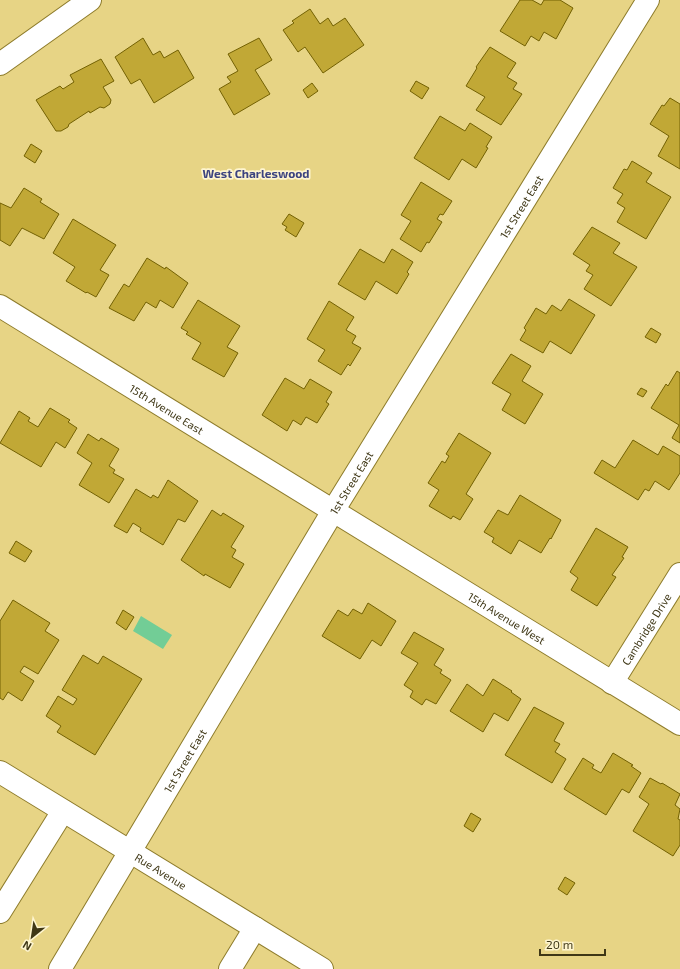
<svg xmlns="http://www.w3.org/2000/svg" width="680" height="969" font-family="'Exo 2',sans-serif">
<style>
.green{fill:#72cd96}
.building{fill:#c1a836;stroke:#736103}
.lines{fill:none;stroke-linecap:round;stroke-linejoin:round}
.minor-casing{stroke:#8e7c2c;stroke-width:24}
.minor{stroke:#fff;stroke-width:22}
.labels{text-anchor:middle;dominant-baseline:central;stroke-width:3.5;stroke-linejoin:round;paint-order:stroke}
.street-label{font-size:11px;fill:#3f3716;stroke:#fef5cf}
.neighbourhood-label{font-size:12px;font-weight:bold;fill:#3c437f;stroke:#fef5cf}
</style>
<rect width="100%" height="100%" fill="#e7d485"/>
<path class="green" d="M141,616L172,635L163,649L133,631Z"/>
<g class="building">
<path d="M520,0H532L541,5L544,0H560L573,8L556,39L544,32L539,41L531,36L525,46L500,31Z"/>
<path d="M310,9L320,24L328,18L333,26L345,18L364,45L323,73L305,47L298,52L283,30L294,23L292,21Z"/>
<path d="M143,38L153,55L160,51L164,58L178,50L194,78L154,103L140,79L131,84L115,57Z"/>
<path d="M259,38L272,60L255,70L270,94L234,115L219,89L231,82L227,77L238,71L228,54Z"/>
<path d="M490,47L516,63L507,77L517,83L513,89L522,94L501,125L476,110L485,97L466,86L477,68L476,67Z"/>
<path d="M101,59L114,81L103,87L111,100L110,104L104,108L100,107L90,113L89,111L69,124L68,127L61,131H56L36,100L60,86L63,89L74,82L70,75Z"/>
<path d="M416,81L429,88L422,99L410,91Z"/>
<path d="M312,83L318,91L308,98L303,90Z"/>
<path d="M670,98L680,104V169L658,156L669,136L650,124L662,105L664,106Z"/>
<path d="M440,116L465,131L470,123L492,137L486,147L488,148L476,168L462,159L449,180L414,158Z"/>
<path d="M31,144L42,151L35,163L24,156Z"/>
<path d="M632,161L652,173L646,182L671,197L646,239L617,222L625,208L617,203L623,194L613,188L624,169L627,170Z"/>
<path d="M421,182L452,201L443,215L440,214L437,219L442,222L429,243L427,242L421,252L400,239L411,221L401,215Z"/>
<path d="M24,188L42,199L40,202L59,214L44,239L22,228L10,246L0,240V203L11,208Z"/>
<path d="M289,214L304,223L296,237L285,230L287,227L282,224Z"/>
<path d="M73,219L116,245L100,270L109,275L96,297L87,292L86,293L66,281L75,267L53,253Z"/>
<path d="M592,227L620,243L613,253L637,267L611,306L584,289L593,275L586,271L590,265L573,254Z"/>
<path d="M360,249L384,263L392,249L413,262L407,272L409,274L397,294L376,281L365,300L338,284Z"/>
<path d="M147,258L165,269L166,267L188,283L173,308L160,300L156,308L146,302L134,321L109,308L124,284L129,287Z"/>
<path d="M569,299L595,315L571,354L550,341L543,353L520,340L526,330L524,328L536,308L546,314L552,305L561,311Z"/>
<path d="M198,300L240,326L227,347L238,353L224,377L192,359L201,343L186,334L188,332L181,328Z"/>
<path d="M329,301L354,317L346,330L356,336L352,343L361,348L350,366L348,364L341,375L318,361L325,350L307,339Z"/>
<path d="M651,328L661,334L656,343L645,337Z"/>
<path d="M511,354L531,366L522,381L543,394L525,424L502,410L511,394L492,383Z"/>
<path d="M677,371L680,373V443L672,438L679,425L651,408L666,384L668,386Z"/>
<path d="M285,378L304,389L310,379L332,392L326,402L329,404L317,423L306,417L301,425L293,420L287,431L262,415Z"/>
<path d="M641,388L647,391L643,397L637,394Z"/>
<path d="M50,408L70,420L68,422L77,428L65,448L56,442L41,467L0,443L19,411L30,418L28,421L38,427Z"/>
<path d="M459,433L491,453L466,494L473,499L460,520L453,516L451,519L429,506L439,490L428,483L442,461L445,463L449,456L446,454Z"/>
<path d="M88,434L99,441L101,438L119,449L109,466L115,470L113,473L124,479L109,503L79,485L92,463L77,453Z"/>
<path d="M633,440L658,455L663,446L680,456V473L669,490L655,481L649,491L645,489L638,500L594,473L602,460L615,468Z"/>
<path d="M168,480L198,501L185,522L178,519L163,545L140,531L141,528L133,523L127,533L114,526L136,489L151,498L153,495L158,498Z"/>
<path d="M520,495L561,520L551,539L550,538L541,553L519,540L511,554L492,542L494,538L484,532L498,510L508,515Z"/>
<path d="M212,510L221,516L223,513L244,526L231,547L236,550L232,557L244,564L230,588L205,574L204,576L181,560Z"/>
<path d="M596,528L628,547L622,557L624,558L612,575L616,577L597,606L571,590L578,578L570,572Z"/>
<path d="M16,541L32,551L25,562L9,553Z"/>
<path d="M13,600L50,623L45,631L59,640L38,674L24,666L20,672L34,681L22,701L8,692L3,700L0,698V621Z"/>
<path d="M368,603L396,621L381,646L372,640L360,659L322,636L338,610L348,616L353,609L362,614Z"/>
<path d="M123,610L134,617L126,630L116,623Z"/>
<path d="M414,632L444,649L434,665L442,670L440,673L451,680L436,704L426,699L422,705L410,697L413,691L404,685L418,663L401,653Z"/>
<path d="M83,655L98,664L103,656L142,679L95,755L57,732L61,726L46,716L58,696L73,705L77,699L62,690Z"/>
<path d="M493,679L512,691L511,692L521,699L508,721L494,713L483,732L450,711L467,684L483,696Z"/>
<path d="M534,707L564,723L554,741L560,744L555,752L566,759L552,783L505,755Z"/>
<path d="M613,753L633,765L631,766L641,773L629,793L622,789L606,815L564,789L583,758L594,765L592,768L601,773Z"/>
<path d="M650,778L661,784L662,783L680,794L675,805L680,809L678,819L680,820V845L673,856L633,831L649,804L639,797Z"/>
<path d="M471,813L481,819L473,832L464,826Z"/>
<path d="M565,877L575,883L567,895L558,889Z"/>
</g>
<g class="lines">
<defs>
<g id="minor">
<path d="M0,64L90,0"/>
<path id="s1" d="M0,306L680,724"/>
<path id="s2" d="M612,683L680,574"/>
<path id="s3" d="M0,772L322,969"/>
<path d="M0,912L63,811"/>
<path id="s4" d="M60,969L333,511L648,0"/>
<path d="M230,969L255,928"/>
</g>
</defs>
<use href="#minor" class="minor-casing"/>
<use href="#minor" class="minor"/>
</g>
<g class="labels">
<g class="street-label">
<text stroke="none"><textPath href="#s4" startOffset="891">1st Street East</textPath></text>
<text stroke="none"><textPath href="#s1" startOffset="196">15th Avenue East</textPath></text>
<text stroke="none"><textPath href="#s4" startOffset="567">1st Street East</textPath></text>
<text stroke="none"><textPath href="#s1" startOffset="595">15th Avenue West</textPath></text>
<text stroke="none"><textPath href="#s2" startOffset="64">Cambridge Drive</textPath></text>
<text stroke="none"><textPath href="#s4" startOffset="243">1st Street East</textPath></text>
<text stroke="none"><textPath href="#s3" startOffset="189">Rue Avenue</textPath></text>
</g>
<g class="neighbourhood-label">
<text x="256" y="173">West Charleswood</text>
</g>
</g>
<g transform="translate(32 937) rotate(210)" stroke="#fef5cf" stroke-width="3" paint-order="stroke">
<path d="M0-3L7 15L0 10L-7 15Z" fill="#3f3716"/>
<text y="-6" font-size="11" font-weight="bold" text-anchor="middle" fill="#3f3716">N</text>
</g>
<path d="M540 949v6h65v-6" fill="none" stroke="#3f3716" stroke-width="2"/>
<text x="546" y="949" font-size="12" fill="#3f3716" stroke="#fef5cf" stroke-width="3" paint-order="stroke">20 m</text>
</svg>
